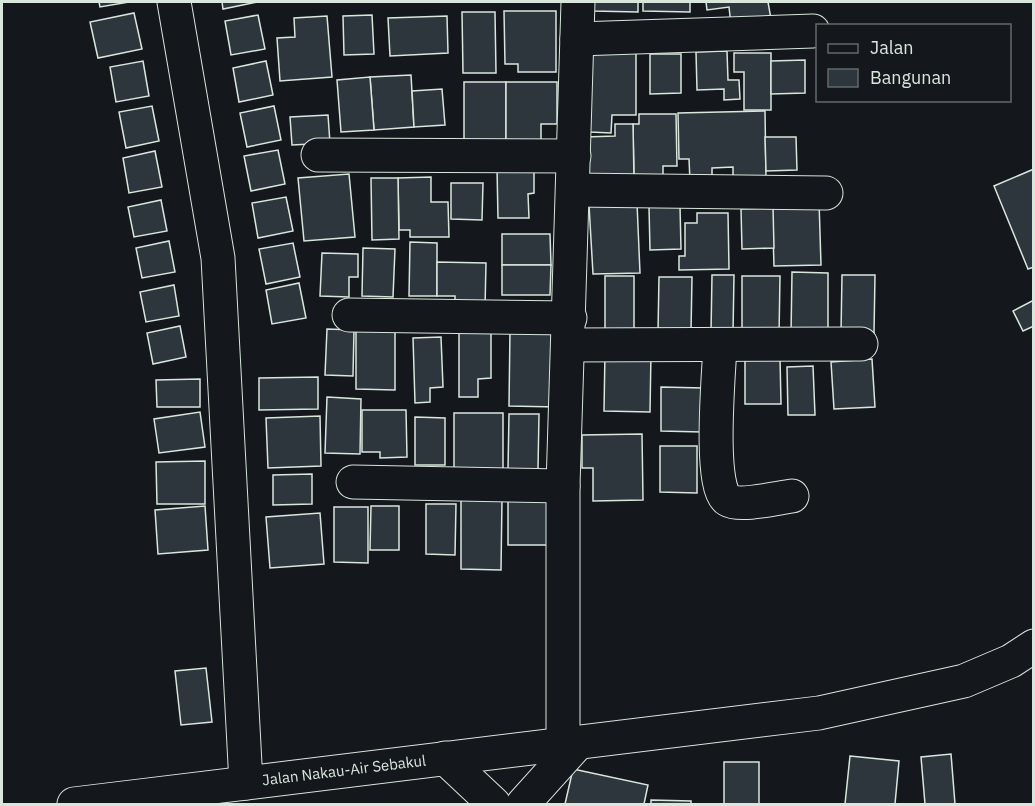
<svg xmlns="http://www.w3.org/2000/svg" width="1035" height="806" font-family="'IBM Plex Sans',sans-serif">
<style>
.building{fill:#2c363c;stroke:#d8e6dc;stroke-width:1.5}
.lines{fill:none;stroke-linecap:round;stroke-linejoin:round}
.minor-casing{stroke:#d8e6dc;stroke-width:35}
.highway-casing{stroke:#d8e6dc;stroke-width:35}
.minor{stroke:#14181c;stroke-width:33}
.highway{stroke:#14181c;stroke-width:33}
.labels{text-anchor:middle;dominant-baseline:central;stroke-width:4.5;stroke-linejoin:round;paint-order:stroke}
.street-label{font-size:15px;fill:#d8e6dc;stroke:#14181c}
</style>
<rect width="100%" height="100%" fill="#14181c"/>
<g class="building">
<path d="M99,2H129L100,7Z"/>
<path d="M222,2H257L223,9Z"/>
<path d="M594,2H638V12L593,11Z"/>
<path d="M643,2H690V12L643,11Z"/>
<path d="M706,2H768L771,19L731,25L729,7L707,10Z"/>
<path d="M504,11H556V72H518V64H505Z"/>
<path d="M462,12H495L496,73H463Z"/>
<path d="M134,13L142,49L98,58L90,22Z"/>
<path d="M258,15L265,49L231,55L225,21Z"/>
<path d="M372,15L374,54L344,55L343,16Z"/>
<path d="M327,16L332,77L280,81L277,38L295,37L294,18Z"/>
<path d="M447,16L448,53L390,56L388,18Z"/>
<path d="M590,51H636V115H612L611,133L590,132Z"/>
<path d="M727,51L728,80H739L740,99L724,100V89L697,90L696,52Z"/>
<path d="M734,53H771V110H744V72H734Z"/>
<path d="M650,54H681V93L650,94Z"/>
<path d="M805,60V93L771,94V61Z"/>
<path d="M143,61L149,96L116,102L110,67Z"/>
<path d="M266,61L273,95L239,102L233,68Z"/>
<path d="M411,75L414,127L374,130L370,77Z"/>
<path d="M370,77L374,130L341,132L337,80Z"/>
<rect x="464" y="82" width="42" height="63"/>
<path d="M506,82H557V124H541V145H506Z"/>
<path d="M442,89L445,125L414,127L412,91Z"/>
<path d="M152,106L159,141L126,148L119,112Z"/>
<path d="M274,106L281,140L247,147L240,113Z"/>
<path d="M765,111L766,179L733,180V167L712,168V180L690,181L689,159H679L678,113Z"/>
<path d="M639,114H676L677,166H663V179H634L633,124H639Z"/>
<path d="M328,115L330,143L292,145L290,117Z"/>
<path d="M615,124H633L634,179H585V137L615,136Z"/>
<path d="M765,137H796L797,170L766,171Z"/>
<path d="M278,150L285,184L251,191L244,156Z"/>
<path d="M155,151L162,187L129,193L123,158Z"/>
<path d="M497,168H534V193L528,194L529,218H498Z"/>
<path d="M1034,169V267L1028,269L994,186Z"/>
<path d="M349,174L355,237L304,241L298,178Z"/>
<path d="M431,177V202H448L449,237H410V230H399L398,178Z"/>
<path d="M371,178H398L399,239L372,240Z"/>
<path d="M451,183H483L482,220L451,219Z"/>
<path d="M286,197L293,231L258,238L252,203Z"/>
<path d="M161,200L167,231L134,237L128,207Z"/>
<path d="M772,201H819L821,265L774,266Z"/>
<path d="M637,203L640,273L593,274L589,205Z"/>
<path d="M680,206L681,249L650,250L649,207Z"/>
<path d="M773,208L774,248L742,249L741,209Z"/>
<path d="M697,213H728L729,269L679,270V256H685V223H697Z"/>
<path d="M502,234H550L551,265H502Z"/>
<path d="M169,241L175,272L142,278L136,248Z"/>
<path d="M410,242L437,243V296H409Z"/>
<path d="M293,243L300,277L266,284L259,249Z"/>
<path d="M363,248L395,249L393,297L362,296Z"/>
<path d="M322,253L358,254V277H349V297L320,296Z"/>
<path d="M437,262L486,263L485,308L455,307V296H437Z"/>
<path d="M502,265H551L550,295H502Z"/>
<path d="M792,272L828,273V335H791Z"/>
<path d="M712,275H734L733,333H711Z"/>
<path d="M842,275H875L874,333H841Z"/>
<rect x="605" y="276" width="29" height="56"/>
<path d="M742,276H780L779,336L742,335Z"/>
<path d="M659,277H692L691,332H658Z"/>
<path d="M299,283L306,318L272,324L266,290Z"/>
<path d="M174,285L179,316L146,322L140,292Z"/>
<path d="M1034,300V326L1023,331L1013,311Z"/>
<path d="M459,325H491V378L478,379V397H459Z"/>
<path d="M180,326L186,357L153,364L147,333Z"/>
<path d="M356,328H395V390L356,389Z"/>
<path d="M327,329L354,330L353,376L325,375Z"/>
<path d="M510,330H557V407L509,406Z"/>
<path d="M441,337L443,387L430,388V402L415,403L413,338Z"/>
<path d="M605,352H651L650,412L604,411Z"/>
<path d="M745,358H780L781,404H745Z"/>
<path d="M872,359L875,407L834,409L831,362Z"/>
<path d="M813,366L815,415H788L787,367Z"/>
<path d="M318,377V409L259,410V378Z"/>
<path d="M200,379V407H157L156,380Z"/>
<path d="M661,387L703,388L702,432L661,431Z"/>
<path d="M327,397L361,399L360,454L325,453Z"/>
<path d="M362,410H406L407,457L380,458V452H362Z"/>
<path d="M200,412L205,447L159,453L154,419Z"/>
<path d="M454,413H503V476L454,475Z"/>
<path d="M509,414H539L538,469H508Z"/>
<path d="M320,416L321,466L268,468L266,418Z"/>
<path d="M415,417L445,418V465H415Z"/>
<path d="M642,434L643,500L593,501V468H582V435Z"/>
<path d="M660,446H697V493L660,492Z"/>
<path d="M205,461V504H157L156,462Z"/>
<path d="M312,474V504L273,505V475Z"/>
<path d="M461,498L502,499L501,570L461,569Z"/>
<rect x="508" y="500" width="42" height="45"/>
<path d="M426,504H456L455,555L426,554Z"/>
<path d="M205,506L208,550L158,554L155,510Z"/>
<path d="M371,506H399V550H370Z"/>
<path d="M334,507H368V563L334,562Z"/>
<path d="M320,513L324,564L270,568L266,517Z"/>
<path d="M206,668L212,722L181,725L175,671Z"/>
<path d="M951,754L955,804H925L921,757Z"/>
<path d="M850,756L899,761L895,804H845Z"/>
<rect x="724" y="762" width="35" height="42"/>
<path d="M573,769L648,785L644,804H565Z"/>
<path d="M651,800L691,801V804H651Z"/>
</g>
<g class="lines">
<defs>
<g id="minor">
<path d="M174,2L218,258L246,783"/>
<path d="M577,39L813,31"/>
<path d="M318,155L574,156"/>
<path d="M573,190L826,193"/>
<path d="M349,315L570,318"/>
<path d="M568,345L861,344"/>
<path d="M720,346C719,371 708,489 728,500C740,507 777,498 792,496"/>
<path d="M353,482L563,486"/>
<path d="M563,745V486L578,2"/>
<path d="M445,758L494,804"/>
<path d="M523,804L577,744"/>
</g>
<path id="highway" d="M74,804L819,713L964,681L1011,661L1034,646"/>
</defs>
<use href="#minor" class="minor-casing"/>
<use href="#highway" class="highway-casing"/>
<use href="#minor" class="minor"/>
<use href="#highway" class="highway"/>
</g>
<g class="labels">
<g class="street-label">
<text transform="translate(344 770) rotate(-7)">Jalan Nakau-Air Sebakul</text>
</g>
</g>
<rect width="1035" height="806" fill="none" stroke="#d8e6dc" stroke-width="6"/>
<rect x="816" y="24" width="195" height="78" fill="#14181c" stroke="#626a69" stroke-width="1.5"/>
<rect x="828" y="44" width="30" height="9" fill="#14181c" stroke="#626a69" stroke-width="1.5"/>
<text x="870" y="54" font-size="18" fill="#d8e6dc">Jalan</text>
<rect x="828" y="69" width="30" height="18" fill="#2c363c" stroke="#626a69" stroke-width="1.5"/>
<text x="870" y="84" font-size="18" fill="#d8e6dc">Bangunan</text>
</svg>
